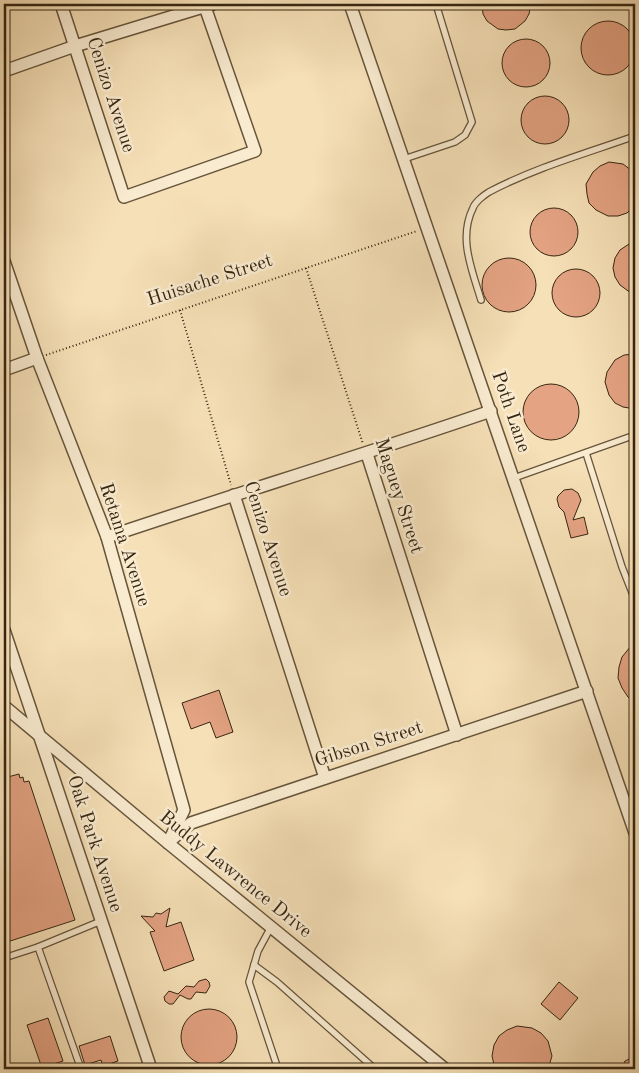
<svg xmlns="http://www.w3.org/2000/svg" width="639" height="1073" font-family="'Old Standard TT',serif">
<style>
.building{fill:#e4a383;stroke:#362612}
.lines{fill:none;stroke-linecap:round;stroke-linejoin:round}
.service-casing{stroke:#66543b;stroke-width:8}
.minor-casing{stroke:#66543b;stroke-width:14}
.path{stroke:#362612;stroke-width:2;stroke-dasharray:1 2.5;stroke-linecap:butt}
.service{stroke:#f9ebd0;stroke-width:5.5}
.minor{stroke:#f9ebd0;stroke-width:11}
.labels{text-anchor:middle;dominant-baseline:central;stroke-width:5;stroke-linejoin:round;paint-order:stroke}
.street-label{font-size:19px;fill:#362612;stroke:#f9ebd0}
</style>
<rect width="100%" height="100%" fill="#f6e0b7"/>
<filter id="stains"><feTurbulence type="fractalNoise" baseFrequency=".004" numOctaves="4"/><feColorMatrix values="0 0 0 0 .2 0 0 0 0 .09 0 0 0 0 .02 0 0 0 .5 -.17"/></filter>
<radialGradient id="worn" r=".72"><stop offset=".6" stop-color="#630" stop-opacity="0"/><stop offset="1" stop-color="#630" stop-opacity=".3"/></radialGradient>
<g class="building">
<path d="M482,4H531L529,14L525,21L515,29L506,30L498,29L487,21L483,14Z"/>
<circle cx="608" cy="48" r="27"/>
<circle cx="526" cy="63" r="24"/>
<circle cx="545" cy="120" r="24"/>
<path d="M609,162L623,164L635,173V205L627,213L618,216H608L596,210L589,203L587,194L586,184L593,172L600,166Z"/>
<circle cx="554" cy="232" r="24"/>
<path d="M635,240V296L620,285L615,277L613,268L615,258L620,250Z"/>
<circle cx="509" cy="285" r="27"/>
<circle cx="576" cy="293" r="24"/>
<path d="M635,354V409L623,407L615,403L609,395L605,382L607,372L615,360L624,355Z"/>
<circle cx="551" cy="412" r="28"/>
<path d="M572,489L578,493L581,500L573,520L584,517L588,534L571,538L564,512L559,507L557,499L558,496L564,490Z"/>
<path d="M635,641V702L628,697L622,688L618,678L619,667L622,657Z"/>
<path d="M219,690L233,732L216,738L210,722L191,729L182,703Z"/>
<path d="M19,774L20,778L23,777L24,782L29,781L75,920L4,943V867L8,865L4,851V778Z"/>
<path d="M170,908L166,927L181,922L194,960L164,971L150,932L155,931L141,916L153,917L156,913L161,914Z"/>
<path d="M206,979L209,982L210,986L206,993L196,992L191,999H188L180,995L173,1004H169L165,1001L164,997L169,991L178,994L186,986L194,987L199,981Z"/>
<path d="M559,982L578,998L560,1020L541,1004Z"/>
<circle cx="209" cy="1037" r="28"/>
<path d="M48,1018L63,1061L42,1068L27,1025Z"/>
<path d="M517,1026L532,1028L541,1033L548,1041L552,1056L548,1069H495L492,1056L494,1045L499,1036L507,1030Z"/>
<path d="M110,1036L118,1061L103,1066L101,1060L85,1065L79,1046Z"/>
<path d="M635,1056V1069H621L625,1061Z"/>
</g>
<g class="lines">
<defs>
<g id="service">
<path d="M404,159L455,142L465,135L472,122L436,4"/>
<path d="M481,300C472,270 458,238 473,208C475,202 484,195 489,192C534,168 587,153 635,136"/>
<path d="M586,453L622,567L635,600"/>
<path d="M514,478L635,435"/>
<path d="M271,927L258,951L249,982L278,1069"/>
<path d="M38,947L81,1069"/>
<path d="M4,958L38,947L101,921"/>
<path d="M254,965L277,982L375,1069"/>
</g>
<g id="minor">
<path d="M61,4L124,197L255,151L204,4"/>
<path d="M350,4L635,833"/>
<path d="M4,71L75,46L213,4"/>
<path d="M4,261L37,358L107,537L184,810L168,843"/>
<path d="M4,370L37,358"/>
<path d="M367,454L457,735"/>
<path d="M234,495L325,778"/>
<path d="M107,537C235,494 363,455 491,411"/>
<path d="M4,630L151,1069"/>
<path d="M4,706L168,843L445,1069"/>
<path d="M171,840L191,823L587,691"/>
</g>
</defs>
<use href="#service" class="service-casing"/>
<use href="#minor" class="minor-casing"/>
<g class="path">
<path d="M306,268L363,444"/>
<path d="M180,310L231,485"/>
<path d="M46,355L417,231"/>
</g>
<use href="#service" class="service"/>
<use href="#minor" class="minor"/>
</g>
<g class="labels">
<g class="street-label">
<text transform="translate(110 95) rotate(72)">Cenizo Avenue</text>
<text transform="translate(210 281) rotate(-18)">Huisache Street</text>
<text transform="translate(510 412) rotate(71)">Poth Lane</text>
<text transform="translate(398 496) rotate(72)">Maguey Street</text>
<text transform="translate(267 539) rotate(72)">Cenizo Avenue</text>
<text transform="translate(124 545) rotate(72)">Retama Avenue</text>
<text transform="translate(369 745) rotate(-18)">Gibson Street</text>
<text transform="translate(94 844) rotate(72)">Oak Park Avenue</text>
<text transform="translate(235 875) rotate(39)">Buddy Lawrence Drive</text>
</g>
</g>
<rect width="639" height="1073" fill="none" stroke="#f6e0b7" stroke-width="20"/>
<rect x="5" y="5" width="629" height="1063" fill="none" stroke="#362612" stroke-width="2.5"/>
<rect x="10" y="10" width="619" height="1053" fill="none" stroke="#362612"/>
<rect width="100%" height="100%" filter="url(#stains)"/>
<rect width="100%" height="100%" fill="url(#worn)"/>
</svg>
